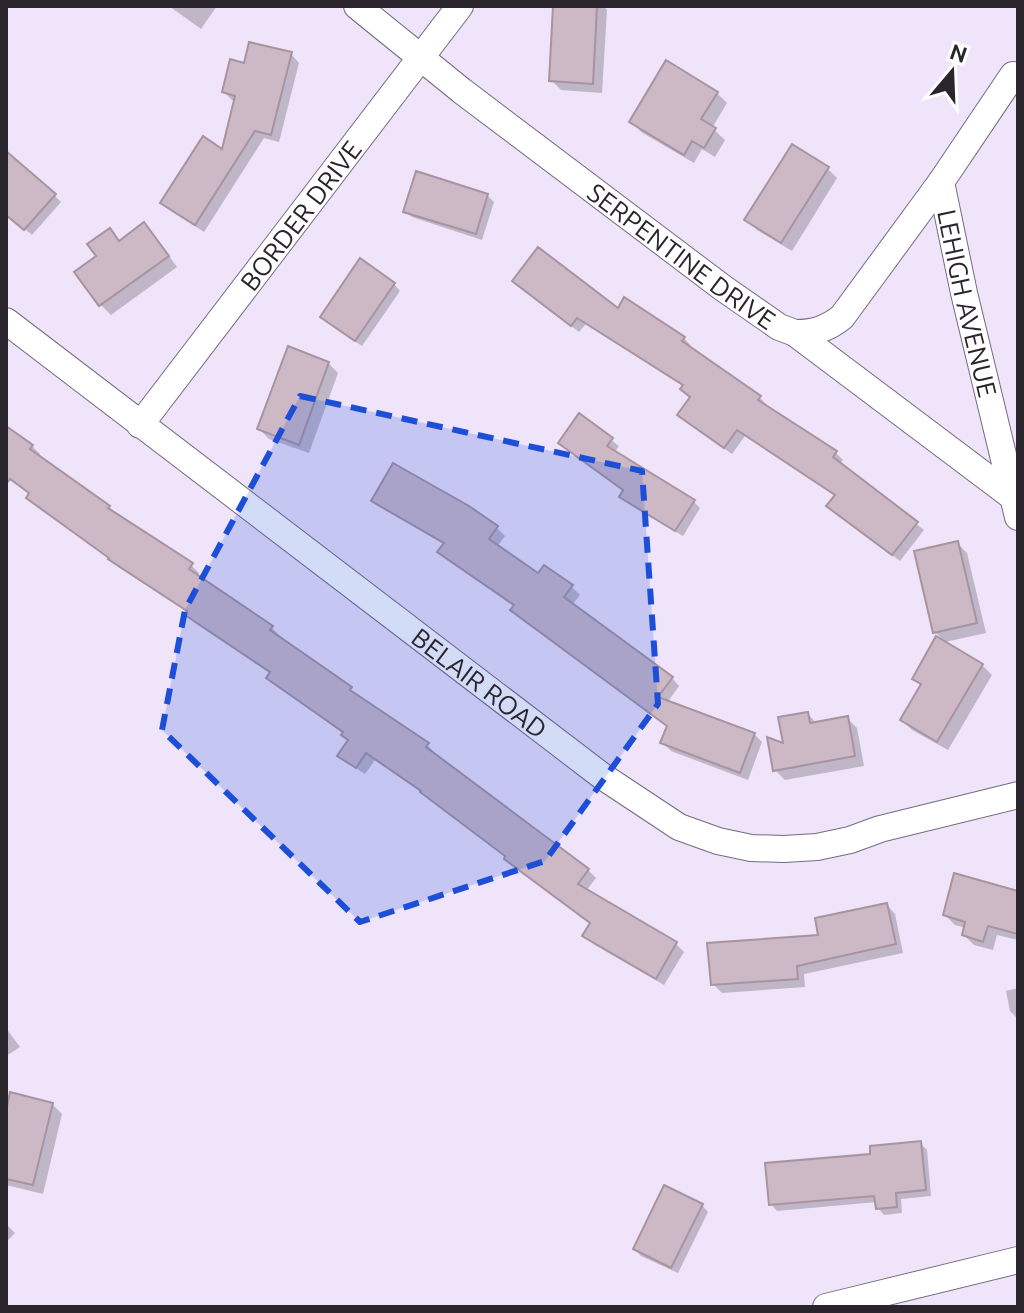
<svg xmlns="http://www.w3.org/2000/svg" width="1024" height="1313" font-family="Ubuntu,sans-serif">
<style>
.shadow{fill:#0003}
.building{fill:#cdb8c6;stroke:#a893a1;stroke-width:2}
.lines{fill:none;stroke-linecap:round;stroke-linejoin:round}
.minor-casing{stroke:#756b7e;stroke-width:28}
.minor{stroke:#fff;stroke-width:26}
.marked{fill:#1d4ed8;fill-opacity:0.2;stroke:#1d4ed8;stroke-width:6;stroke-dasharray:16 10;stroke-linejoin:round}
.labels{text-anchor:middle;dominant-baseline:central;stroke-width:8;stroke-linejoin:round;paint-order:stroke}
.street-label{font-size:26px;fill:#2a252d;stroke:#fff}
</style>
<rect width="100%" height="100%" fill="#efe4f9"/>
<g class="shadow">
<path d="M169,6H217L201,29Z"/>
<path d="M555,6H604L607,10L602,93L561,90L551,80Z"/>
<path d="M291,54L299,63L279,142L264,138L204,232L171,211L162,203L223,152L236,101L232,100L224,92Z"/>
<path d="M717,93L727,103L712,128L725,140L715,157L702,149L694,163L641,132L632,122Z"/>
<path d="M6,164L54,195L61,202L32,235L6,213Z"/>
<path d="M827,168L837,178L792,251L757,230L747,220Z"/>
<path d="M487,195L494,202L482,240L412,217L406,211Z"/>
<path d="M144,225L154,235L177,267L111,315L101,305L77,273L99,256L110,231L121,242Z"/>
<path d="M514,281L618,311L684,338L691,346L689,349L760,398L767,405L766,407L835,452L843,460L839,464L924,530L900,561L836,513V496L745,436L732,454L687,422L680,415L692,398L684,387L586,324L579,332Z"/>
<path d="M394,284L400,291L362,346L328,323L322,317Z"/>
<path d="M328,363L338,373L309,453L269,439L259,429Z"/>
<path d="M580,416L619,446L614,453L694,502L700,508L683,536L628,503L621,496L625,491Z"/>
<path d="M6,428L32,446L40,454L38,457L109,507L117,515L191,565L199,573L197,577L271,627L279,635L277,638L427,745L435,753L434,755L588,870L596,878L586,891L676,944L684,952L664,985L593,944L585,936L592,924L514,866L507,858L431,800L422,792L375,760L365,774L348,763L340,755L349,741L343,735L344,734L276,685L269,678L271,674L195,623L187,615L189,613L118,567L110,559L36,506L28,498L31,494L6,477Z"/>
<path d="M374,500L497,528L505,536L497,547L538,576L545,567L572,587L580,595L572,605L672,678L679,686L667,703L754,734L762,742L748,780L671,751L663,743L668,727L515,607L448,560L440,552L445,545L382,508Z"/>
<path d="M957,543L967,553L986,633L945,642L935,632Z"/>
<path d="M982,665L992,675L948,750L912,730L902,720L922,686L914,678Z"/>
<path d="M808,714L817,724L847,718L857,728L864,766L785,780L775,770L785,746Z"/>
<path d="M1018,893V940L997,935L993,950L974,945L964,935L966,928L955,925L945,915Z"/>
<path d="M887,905L895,914L903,953L804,974L805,987L722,993L713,984Z"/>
<path d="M1018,988V1026L1016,1017L1010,1011L1006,991Z"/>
<path d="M6,1028L20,1047L6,1056Z"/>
<path d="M52,1104L62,1114L43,1194L6,1185V1120Z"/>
<path d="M920,1143L927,1150L931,1196L901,1199L902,1213L884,1215L878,1208L877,1202L777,1211L771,1204L872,1156Z"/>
<path d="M702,1205L708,1212L678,1273L641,1256L635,1249Z"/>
<path d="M6,1224L15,1233L6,1242Z"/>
</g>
<g class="building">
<path d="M553,6H597L593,84L549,81Z"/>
<path d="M249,42L292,52L271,135L255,131L195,225L160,203L203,136L222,149L235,96L222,92L230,59L244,63Z"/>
<path d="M666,60L718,92L701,119L716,128L704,148L692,141L684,155L629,122Z"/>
<path d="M792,144L829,167L781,243L744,220Z"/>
<path d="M6,151L56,194L24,230L6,215Z"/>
<path d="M416,171L488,194L476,234L403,212Z"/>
<path d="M144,222L169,256L99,306L74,272L96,256L87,244L110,228L119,241Z"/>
<path d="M538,247L618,308L624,297L685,337L682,341L761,396L758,400L837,451L833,457L918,522L892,555L826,506L835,495L737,430L724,448L677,415L690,397L680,389L683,385L577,318L571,326L512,281Z"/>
<path d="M360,258L395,283L355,341L320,317Z"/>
<path d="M288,346L329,362L299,445L257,429Z"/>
<path d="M579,413L613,438L607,446L695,500L675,531L619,497L623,490L558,443Z"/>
<path d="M6,426L33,445L30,449L110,506L108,508L193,563L189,569L273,626L270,630L352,687L350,690L429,743L426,747L589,869L578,884L677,942L656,979L582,936L590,923L504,859L505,856L420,792L421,791L366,753L356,768L337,756L348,740L341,735L343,732L266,678L270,672L185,615L187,611L108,559L109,558L26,498L29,493L10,479L6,484Z"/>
<path d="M393,463L469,506L498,526L489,539L538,573L544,565L573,585L564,597L673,677L658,697L755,733L740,773L660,743L667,726L510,610L514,605L437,552L444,543L371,501Z"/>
<path d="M958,541L977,623L933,633L914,551Z"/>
<path d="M936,636L983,664L937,742L900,720L921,684L912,679Z"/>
<path d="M808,712L810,723L848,716L855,756L773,771L767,737L783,743L778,717Z"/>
<path d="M954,873L1018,891V934L988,926L983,942L962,935L965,922L943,915Z"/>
<path d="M887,903L896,944L797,966L798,979L711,985L707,943L818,935L815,918Z"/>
<path d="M10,1092L53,1103L33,1185L6,1179V1111Z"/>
<path d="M921,1141L926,1190L896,1193L897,1207L876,1209L874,1196L769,1205L765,1163L870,1154V1146Z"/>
<path d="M664,1185L703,1204L671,1268L633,1249Z"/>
</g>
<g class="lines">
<defs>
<g id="minor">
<path id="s1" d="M357,6L462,91L723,288L779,327L795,333L1013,497"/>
<path id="s2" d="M941,182L964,293L1018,517"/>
<path id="s3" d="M6,321L602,776L679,827L718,841L751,848L784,849L817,847L850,840L880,829L1018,795"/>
<path d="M795,333C814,333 827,329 842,317L941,182L1013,75"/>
<path id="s4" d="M140,425L460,6"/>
<path d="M826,1307L1018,1260"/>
</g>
</defs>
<use href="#minor" class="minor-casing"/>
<use href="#minor" class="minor"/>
</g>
<path class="marked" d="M300,396L642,471L658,704L545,861L360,922L162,730L185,610Z"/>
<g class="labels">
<g class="street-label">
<text stroke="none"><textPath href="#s4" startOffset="264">BORDER DRIVE</textPath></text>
<text stroke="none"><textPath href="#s1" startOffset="410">SERPENTINE DRIVE</textPath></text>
<text stroke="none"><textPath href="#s2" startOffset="124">LEHIGH AVENUE</textPath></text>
<text stroke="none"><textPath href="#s3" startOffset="596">BELAIR ROAD</textPath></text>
</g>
</g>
<rect width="1024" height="1313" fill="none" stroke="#2a252d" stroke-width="16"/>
<g transform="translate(952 72) rotate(19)" stroke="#ffffff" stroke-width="6" paint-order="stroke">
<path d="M0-6L14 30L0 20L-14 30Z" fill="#2a252d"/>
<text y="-12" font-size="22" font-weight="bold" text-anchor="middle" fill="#2a252d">N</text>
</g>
</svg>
